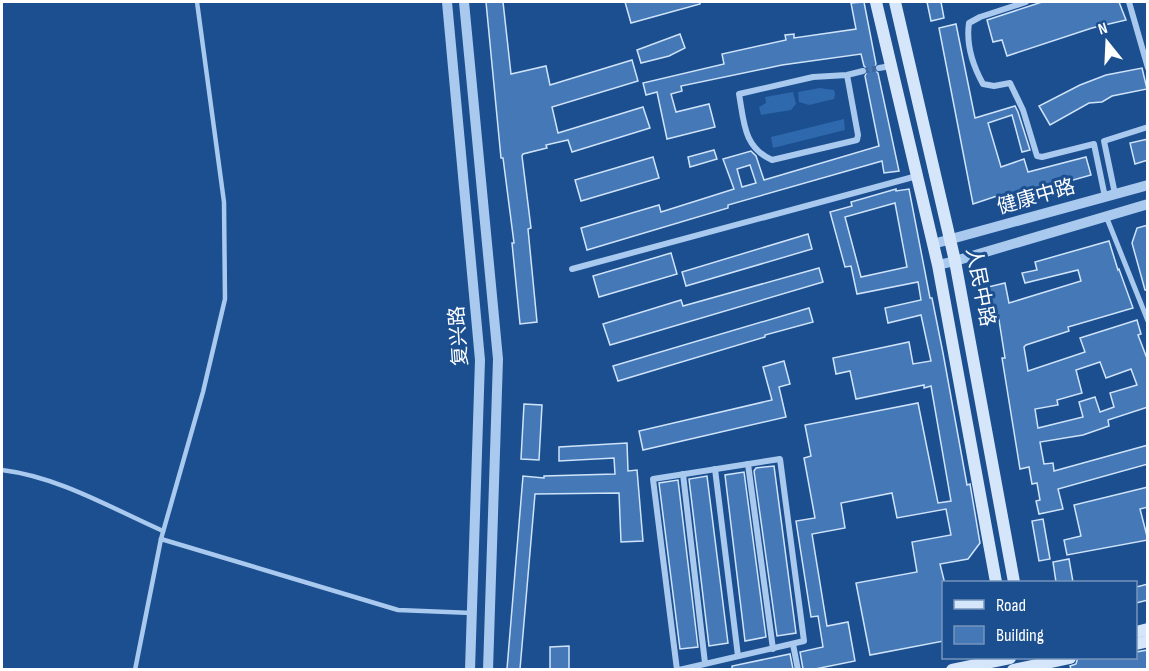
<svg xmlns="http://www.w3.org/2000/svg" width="1149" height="671" font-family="'Sofia Sans Condensed','Noto Sans SC',sans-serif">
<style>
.green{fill:#2e69ad}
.building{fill:#4478b7;stroke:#cfe3fa;stroke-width:1.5;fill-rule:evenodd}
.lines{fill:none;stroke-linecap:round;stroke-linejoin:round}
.minor-tunnel{stroke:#3d69a0;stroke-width:6;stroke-dasharray:6 3;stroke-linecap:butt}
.service{stroke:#a9c9ee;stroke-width:4.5}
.pedestrian{stroke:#a9c9ee;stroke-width:5}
.minor{stroke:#a9c9ee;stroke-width:6}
.tertiary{stroke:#a9c9ee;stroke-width:10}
.secondary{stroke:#d6e6fa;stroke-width:12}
.labels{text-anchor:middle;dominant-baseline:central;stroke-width:6;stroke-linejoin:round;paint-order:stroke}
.street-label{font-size:20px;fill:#fff;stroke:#1b4f8f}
</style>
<rect width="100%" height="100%" fill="#1b4f8f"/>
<g class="green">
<path d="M820,88L834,90L835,94L834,99L809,105L799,102L798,92Z"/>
<path d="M793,92L796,104L791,110L761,115L759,107L766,103L765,97Z"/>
<path d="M844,119L845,130L773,148L771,137Z"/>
</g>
<g class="building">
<path d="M486,2H503L511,74L546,66L550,85L632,60L638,81L552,107L558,133L643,107L650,128L572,152L568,140L546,145L547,148L523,154L522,156L531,228L528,229L537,322L520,324L512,243H514L503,158H501Z"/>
<path d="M625,2H700V4L631,23Z"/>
<path d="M864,2L876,64L874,69L878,73L899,171L884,173L882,161L728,205V208L587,250L581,228L659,205L661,212L734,189L723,159L751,151L756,156L764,180L879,146L865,76L868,70L864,66L861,54L782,65L681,86L682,91L671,94L676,112L709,104L715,127L667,139L657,92L646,95L643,83L724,64L722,54L786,40L785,35L794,34V38L856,29L851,3ZM750,165L756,183L742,187L737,169Z"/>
<path d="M927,2H941L944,18L931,21Z"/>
<path d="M1042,2H1119L1126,20L1092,28L1007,56L1002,40L993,42L987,20Z"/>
<path d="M956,24L975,118L1015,106L1018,112L1030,150L1022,152L1012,115L988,123L1001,167L1024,159L1028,172L1086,157L1091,175L1002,200L1000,195L973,204L939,28Z"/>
<path d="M680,34L685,48L669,56L641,63L637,50Z"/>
<path d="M1142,68L1147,89L1112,96L1102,102L1089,103L1050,125L1039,106L1080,85L1106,75Z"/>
<path d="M1148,139V160L1135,164L1130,143Z"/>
<path d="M714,150L717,159L690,167L688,157Z"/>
<path d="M653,157L659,178L581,201L575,180Z"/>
<path d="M896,189V191L909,189L930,298H932L943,353L967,485L970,484L980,543L968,559L940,564L944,580V641L870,655L856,583L917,572L912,542L951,535L946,509L897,518L892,493L841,503L845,528L812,534L827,626L848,622L855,661L815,669H803L800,652L823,647L818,616L811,617L796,521L815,518L804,458L811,456L805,425L918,403L938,503L951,501L931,386L924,388V385L856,399L850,371L836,374L833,358L909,342L913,364L931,361L921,315L888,323L885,308L921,300L918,282L857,294L851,266L845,267L830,212L852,206L851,202ZM895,203L907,267L861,277L845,217Z"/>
<path d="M1148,225V290H1145L1132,243L1137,228Z"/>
<path d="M808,234L812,249L686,286L682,272Z"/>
<path d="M1109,241L1118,270L1119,269L1133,308L1068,327L1069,331L1026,345L1024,347L1028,371L1085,352L1080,338L1137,320L1141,334L1138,335L1148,361V407L1108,420L1109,426L1083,435L1040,442L1044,464L1053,463L1054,471L1148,445V464L1058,489L1063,509L1039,514L1036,501L1040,500L1037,483L1032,484L1029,467L1020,469L1002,358H1005L998,314H994L988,287L1005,283L1009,303L1081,281L1078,270L1025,283L1022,273L1037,270L1035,262ZM1100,362L1106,378L1131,369L1137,385L1110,393L1114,407L1100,412L1095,397L1079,402L1083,417L1038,428L1035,409L1058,405L1057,400L1082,393L1076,370Z"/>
<path d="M671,253L677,274L599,297L593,276Z"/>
<path d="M819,268L823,282L610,345L603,324L681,300L683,306Z"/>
<path d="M809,308L813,322L765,335V337L618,381L613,366Z"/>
<path d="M784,361L790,384L779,387L786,417L643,450L639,431L772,400L763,367Z"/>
<path d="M524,404L542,405L539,460L521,459Z"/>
<path d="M627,443L628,471L637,470L643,541L621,542L619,493L535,494L520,669H507L523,476L544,478V476L615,474L614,458L559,461V447Z"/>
<path d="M774,466L796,633L777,636L754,471L756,468Z"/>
<path d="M744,472L766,637L745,641L725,475Z"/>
<path d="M707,476L728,643L709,646L689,479Z"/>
<path d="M678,480L698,647L680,649L659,483Z"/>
<path d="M1148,487V507L1140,509L1148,540L1067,555L1064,540L1081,536L1074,505Z"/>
<path d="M1043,519L1050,559L1039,561L1032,521Z"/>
<path d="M1069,559L1073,582H1056L1053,562Z"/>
<path d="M1148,584V600L1136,603V587Z"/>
<path d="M569,646V669H550V647Z"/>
<path d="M1148,650V669H1071L1070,666L1076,664L1078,657H1136V652Z"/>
<path d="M790,654L793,669H732V666Z"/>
</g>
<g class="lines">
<path class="minor-tunnel" d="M863,71L879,68"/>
<g class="service">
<path d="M2,470C59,477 111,508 163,531"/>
<path d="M161,539L398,610L472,613"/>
<path d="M135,670L161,539L203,392L225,299L224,202L197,2"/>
</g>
<path class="pedestrian" d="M1106,216L1148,321"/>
<g class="minor">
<path d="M1026,2L980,17L969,23C966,44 973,66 983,84L994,86L1010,83L1023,110L1037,156L1042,157L1094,144L1105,197"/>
<path d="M1129,2L1148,68"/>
<path d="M879,68L891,66"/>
<path d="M847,75L858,135L857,140L772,160C743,147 744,121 739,94L813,77L847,75L863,71"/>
<path d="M1115,194L1104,141L1148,127"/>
<path d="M572,269L917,176"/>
<path d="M748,464L773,649"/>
<path d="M715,469L738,656"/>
<path d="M683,474L705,663"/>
<path d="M793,644L798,670"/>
<path d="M677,670L653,479L780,459L804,641L679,670"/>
</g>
<g class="tertiary">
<path d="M447,2L480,360L470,670"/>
<path d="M464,2L498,359L488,670"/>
<path d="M933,244L1148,185"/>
<path d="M938,265L955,261L1148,204"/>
</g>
<g class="secondary">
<path d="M876,2L938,265L996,582"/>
<path d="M895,2L955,261L1014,582"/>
<path d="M1136,632L1148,629"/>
<path d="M1136,644L1148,641"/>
<path d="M952,670L1010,658"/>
<path d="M1013,670L1070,658"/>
</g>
</g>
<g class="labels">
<g class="street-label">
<text transform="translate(1036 197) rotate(-16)">健康中路</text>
<text transform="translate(980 287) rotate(79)">人民中路</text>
<text transform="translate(459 336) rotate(-94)">复兴路</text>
</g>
</g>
<rect width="1149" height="671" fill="none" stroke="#ffffff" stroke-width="6"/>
<rect x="942" y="581" width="195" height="78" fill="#1b4f8f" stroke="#7695bc" stroke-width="1.5"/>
<rect x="954" y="600" width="30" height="9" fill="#d6e6fa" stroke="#7695bc" stroke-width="1.5"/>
<text x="996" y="611" font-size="18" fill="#ffffff">Road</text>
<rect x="954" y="626" width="30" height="18" fill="#4478b7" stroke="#7695bc" stroke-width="1.5"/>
<text x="996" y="641" font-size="18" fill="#ffffff">Building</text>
<g transform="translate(1107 42) rotate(342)" stroke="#1b4f8f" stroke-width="4.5" paint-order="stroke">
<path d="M0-4.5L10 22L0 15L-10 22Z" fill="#ffffff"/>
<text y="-9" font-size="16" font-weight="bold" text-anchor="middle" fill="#ffffff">N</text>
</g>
</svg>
